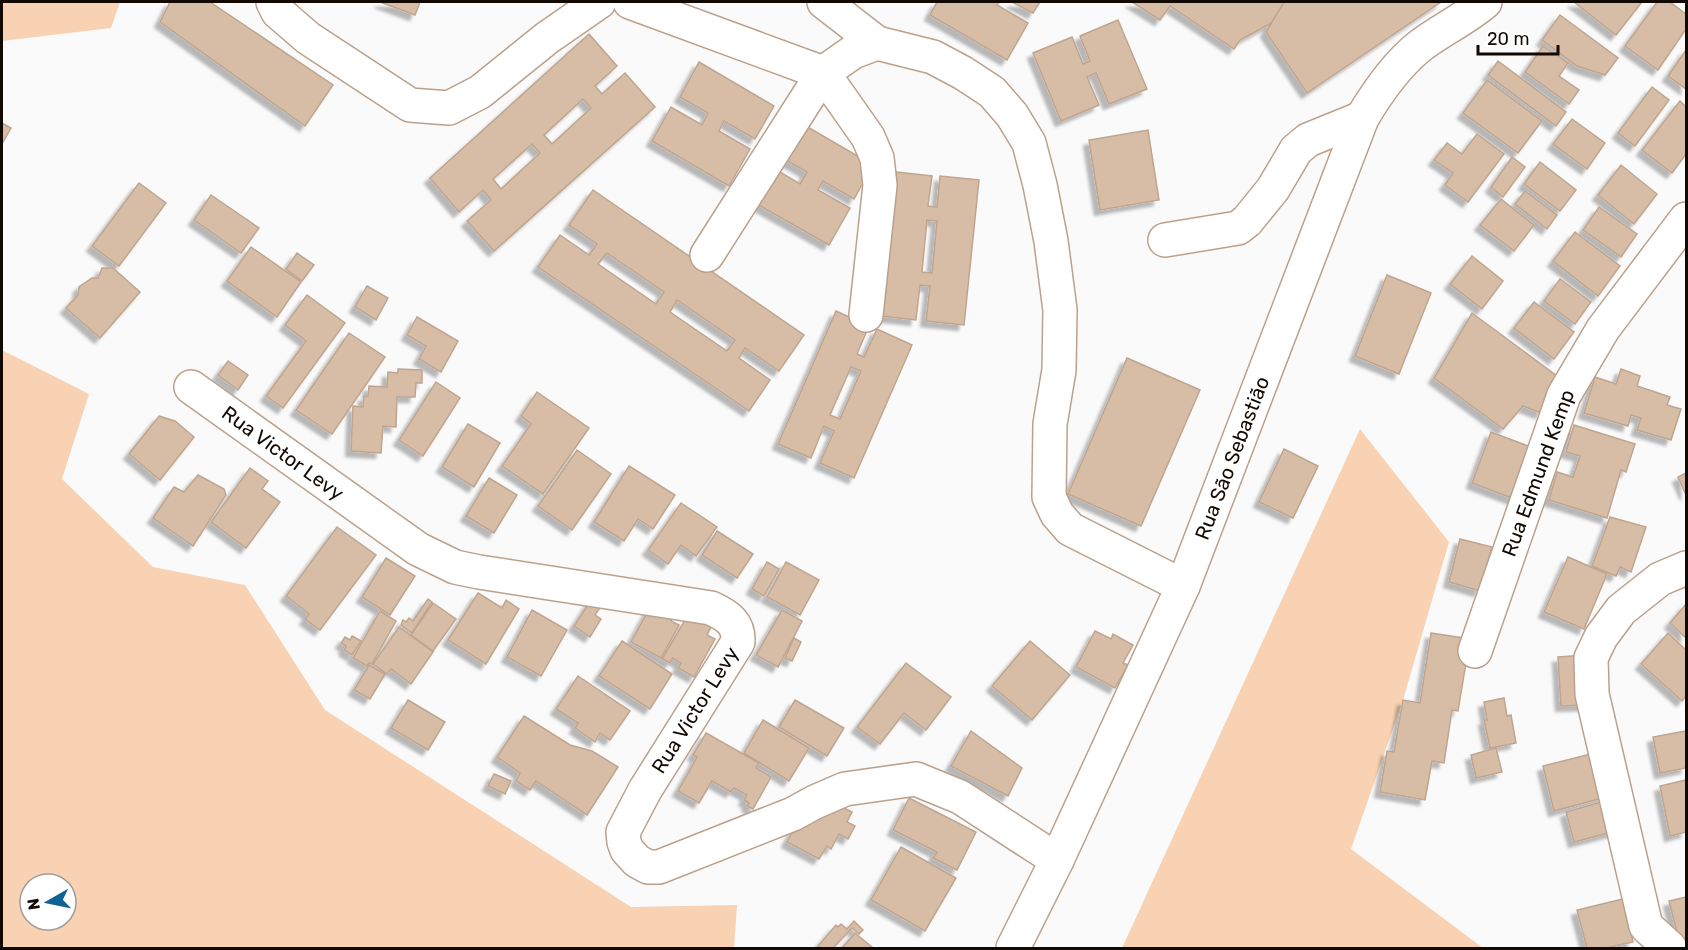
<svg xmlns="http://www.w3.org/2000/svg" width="1688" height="950" font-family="Rubik,sans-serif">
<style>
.green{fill:#f8d2b2;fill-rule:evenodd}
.building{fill:#d8bda6;stroke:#bfa58f;stroke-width:1.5;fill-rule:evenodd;filter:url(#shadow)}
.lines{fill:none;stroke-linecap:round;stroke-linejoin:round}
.minor-casing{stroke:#bba18b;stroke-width:36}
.minor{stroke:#fff;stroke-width:33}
.labels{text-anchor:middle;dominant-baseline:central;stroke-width:5;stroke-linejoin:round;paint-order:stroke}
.street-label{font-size:20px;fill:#120903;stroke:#fff}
</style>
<defs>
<filter id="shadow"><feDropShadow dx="-5.5" dy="5.5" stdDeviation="1.5" flood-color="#0004"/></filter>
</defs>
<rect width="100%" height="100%" fill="#fafafa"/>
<g class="green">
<path d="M2,2H120L111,28L2,41Z"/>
<path d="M2,350L89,394L62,479L153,567L245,585L325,710L631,907L737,905L734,948H2ZM30,884H66V920H30Z"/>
<path d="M1360,429L1449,542L1403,700L1351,849L1483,948H1122Z"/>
</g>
<g class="building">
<path d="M170,2H210L333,85L305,126L160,22Z"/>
<path d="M380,2H420L415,15Z"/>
<path d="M937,2H999L997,5L1028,23L1007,60L930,15Z"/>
<path d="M1012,2H1040L1033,13Z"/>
<path d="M1132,2H1307L1308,3L1240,40L1234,49L1170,6L1160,20Z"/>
<path d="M1284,2H1441L1307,93L1266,32Z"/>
<path d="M1574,2H1642L1616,35Z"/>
<path d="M1657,2H1670L1686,14V29L1658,70L1625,46Z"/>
<path d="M1560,15L1618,58L1605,75L1577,66L1542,40Z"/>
<path d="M1118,20L1147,89L1109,104L1096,73L1087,77L1099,105L1061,121L1033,53L1072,37L1083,64L1090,61L1080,36Z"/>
<path d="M589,34L617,66L595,86L602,94L625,73L655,107L494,251L467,221L491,200L483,190L459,212L430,178ZM583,99L591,108L552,144L544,135ZM532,144L540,153L501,189L493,179Z"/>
<path d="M1543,46L1568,63L1559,76L1579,90L1569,104L1525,72Z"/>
<path d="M1686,50V89L1668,76Z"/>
<path d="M1498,61L1566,112L1556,126L1488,75Z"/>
<path d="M699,62L774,106L755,139L724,121L719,131L750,149L729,186L652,141L671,107L702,125L708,113L680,97Z"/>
<path d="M1487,80L1542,121L1518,153L1463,113Z"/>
<path d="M1652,87L1669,100L1635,146L1618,133Z"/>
<path d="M1680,101L1686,107V154L1672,173L1642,150Z"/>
<path d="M1572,119L1605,143L1587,169L1553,144Z"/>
<path d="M799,122L873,165L854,199L823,181L818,190L850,208L829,245L750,200L770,166L800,184L807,172L779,156Z"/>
<path d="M2,123L11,128L2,144Z"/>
<path d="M1148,130L1159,200L1100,210L1089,140Z"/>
<path d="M1477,134L1504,154L1468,202L1445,185L1453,173L1434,160L1447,143L1462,154Z"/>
<path d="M1512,157L1525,167L1503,197L1491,187Z"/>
<path d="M1540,162L1576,190L1560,211L1524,184Z"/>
<path d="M1621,165L1657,194L1634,224L1598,195Z"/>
<path d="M896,172L932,176L928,206L937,207L940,176L979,180L964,325L926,321L930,286L920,285L916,320L881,316ZM927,220L937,221L932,273L922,272Z"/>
<path d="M139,183L166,203L119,266L92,246Z"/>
<path d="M593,190L804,335L779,371L745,348L739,358L770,380L749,411L538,267L560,235L589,255L597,244L569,225ZM607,253L664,292L656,304L598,264ZM677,300L735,340L727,351L670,312Z"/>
<path d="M1525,191L1557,215L1547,229L1515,204Z"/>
<path d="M211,195L259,228L241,253L194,220Z"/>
<path d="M1501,199L1534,225L1514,251L1480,225Z"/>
<path d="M1599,207L1637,234L1621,257L1583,230Z"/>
<path d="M1575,232L1620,266L1598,296L1553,261Z"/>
<path d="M251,247L301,282L277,317L227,281Z"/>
<path d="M297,253L314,265L302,281L286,269Z"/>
<path d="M1472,256L1503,281L1482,309L1450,284Z"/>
<path d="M102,268H113L140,292L100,338L66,308L78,295L79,287L92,278H98Z"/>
<path d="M1387,275L1431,293L1399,374L1355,356Z"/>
<path d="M1560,279L1591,302L1575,324L1544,301Z"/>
<path d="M367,286L388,298L376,320L355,307Z"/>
<path d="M307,295L345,323L283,408L266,396L306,341L285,325Z"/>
<path d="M1534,302L1574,332L1554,359L1514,328Z"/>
<path d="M836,311L869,326L857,354L864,357L877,329L912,345L854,478L820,463L834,431L824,426L811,458L778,444ZM851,367L861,371L840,419L830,415Z"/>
<path d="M1472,313L1557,376L1541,413L1523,406L1503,429L1434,378Z"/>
<path d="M417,317L458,341L441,372L419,359L426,346L407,335Z"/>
<path d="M349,333L385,357L332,434L296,410Z"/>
<path d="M1127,358L1200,390L1141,526L1068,494Z"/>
<path d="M228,361L248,375L238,390L218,375Z"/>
<path d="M398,369L422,370V383H416L415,397H397L396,427L383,426L381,453L351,451L353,406L363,407L364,396H368L369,386L387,387L388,372L398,373Z"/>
<path d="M1621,369L1640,376L1637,386L1670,397L1667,405L1681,409L1671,440L1637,430L1641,418L1631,415L1628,426L1584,413L1595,377L1616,384Z"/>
<path d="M436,382L460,398L423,456L399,440Z"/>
<path d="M537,392L589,428L543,494L502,466L531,424L521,416Z"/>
<path d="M159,416L175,421L194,437L160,480L129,454Z"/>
<path d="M468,424L500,443L474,487L442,467Z"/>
<path d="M1574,425L1635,444L1626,472L1621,470L1607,518L1549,500L1557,472L1573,477L1580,456L1566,452Z"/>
<path d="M1491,432L1536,449L1517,500L1472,483Z"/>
<path d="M1284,449L1318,466L1293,518L1259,502Z"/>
<path d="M577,450L611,474L572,530L538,506Z"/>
<path d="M629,466L675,495L653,529L638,519L624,541L594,522Z"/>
<path d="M250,468L268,481L262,489L280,502L246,548L211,522Z"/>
<path d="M1686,473V495L1678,477Z"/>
<path d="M198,475L224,489L226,495L193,546L153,518L174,487L184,492Z"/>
<path d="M489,478L517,495L494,533L466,516Z"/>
<path d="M681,503L717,527L696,556L681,545L668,564L648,550Z"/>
<path d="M1610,517L1646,527L1631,572L1620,567L1616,576L1592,566Z"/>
<path d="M337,527L376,555L320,630L305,619L309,614L286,596Z"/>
<path d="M717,531L753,554L737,578L702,555Z"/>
<path d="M1460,539L1492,547L1480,591L1449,582Z"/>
<path d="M1568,557L1607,574L1584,629L1544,612Z"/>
<path d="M386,558L415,576L390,615L362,597Z"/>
<path d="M767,562L779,569L764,596L752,589Z"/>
<path d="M786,562L819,580L800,615L767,597Z"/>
<path d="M478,593L502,608L506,600L519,609L486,664L448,640Z"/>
<path d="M428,599L432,602L412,633L401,625L403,620L406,622L409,618L413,621Z"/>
<path d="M591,600H605L595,615L601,619L590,637L574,626Z"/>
<path d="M654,600L676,611L671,621L679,625L661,658L631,642Z"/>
<path d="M433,603L456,619L433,651L411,635Z"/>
<path d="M1686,604V638L1670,623Z"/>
<path d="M532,610L567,630L541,676L507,657Z"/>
<path d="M782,610L802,621L778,667L756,655Z"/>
<path d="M380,611L396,621L372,664L369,663L367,666L353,658Z"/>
<path d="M692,614L712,625L707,635L715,639L694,677L678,668L681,663L673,658L670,663L662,659L685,620L688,622Z"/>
<path d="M399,627L433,652L411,684L391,669L387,674L373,664Z"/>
<path d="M1095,631L1111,639L1113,634L1133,645L1123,663L1128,665L1115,688L1076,667Z"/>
<path d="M1431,633L1470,639L1458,711L1452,710L1444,763L1432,761L1425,800L1380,792L1387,751L1394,752L1403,700L1420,703Z"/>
<path d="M1668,633L1686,650V696L1682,701L1641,664Z"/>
<path d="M352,636L361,641L352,655L344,650L346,646L341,643L345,637L350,640Z"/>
<path d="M794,638L801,642L792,661L785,658Z"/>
<path d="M622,641L672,674L650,709L599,676Z"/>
<path d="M1030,641L1070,675L1032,720L992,686Z"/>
<path d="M1585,655L1588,705L1561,706L1558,657Z"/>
<path d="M906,663L951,697L926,730L904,713L880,744L857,727Z"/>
<path d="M369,665L385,674L370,699L354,690Z"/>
<path d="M578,676L630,711L610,740L600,733L595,742L575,728L578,723L556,709Z"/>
<path d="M1504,698L1507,716L1511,715L1516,743L1490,748L1484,720H1487L1484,702Z"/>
<path d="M408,700L445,722L428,750L391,728Z"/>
<path d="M795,700L844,728L827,756L779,727Z"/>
<path d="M524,716L570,745L592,751L618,767L587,815L536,781L530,790L516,781L520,773L497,757Z"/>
<path d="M763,720L809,748L789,781L744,753Z"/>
<path d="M971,731L1022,768L1008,796L951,766Z"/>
<path d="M1686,731V768L1660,773L1653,737Z"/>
<path d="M706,733L759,763L756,768L771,777L753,809L747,806L749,803L744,800L747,795L734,788L731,792L712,781L699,803L678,791L697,757L693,755Z"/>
<path d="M1496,748L1502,772L1476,778L1471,755Z"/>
<path d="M1599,752L1610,796L1554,811L1543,766Z"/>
<path d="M494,774L511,781L505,794L488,786Z"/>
<path d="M1686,780V832L1670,836L1660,786Z"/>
<path d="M909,798L976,832L957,870L933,858L937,852L893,830Z"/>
<path d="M827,799L852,812L847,822L855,826L848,839L839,834L831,849L827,846L819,859L787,842L798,821Z"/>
<path d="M1612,799L1620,830L1574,842L1566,812Z"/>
<path d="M901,847L956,878L925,931L871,900Z"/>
<path d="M1686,897V943L1680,944L1669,901Z"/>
<path d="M1623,899L1633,942L1606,948H1587L1577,910Z"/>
<path d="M854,921L863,930L859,934L852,928L833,948H821L818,946L836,925L838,927L841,924L847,929Z"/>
<path d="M855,933L872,947L871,948H842Z"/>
</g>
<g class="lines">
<defs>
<g id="minor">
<path d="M273,2L278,12L308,38L410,105L449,108L480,92L547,38L599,2"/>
<path d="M630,2L823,73L853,52L877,43L933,57L963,73L992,92L1012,115L1029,143L1040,185L1051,241L1060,310L1059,370L1050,424L1049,497L1057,514L1070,529L1183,586"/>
<path d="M824,2L877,43"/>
<path d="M1165,240L1238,228L1247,221L1273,189L1296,150L1308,140L1362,118"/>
<path d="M707,255L823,73L868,137L877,158L880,185L866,315"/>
<path d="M191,387L418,549L455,567L479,572L711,608C728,616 739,623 738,642L645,790L623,832L624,842L627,850L637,861L648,867H659L793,814L815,802L845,789L916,779L960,797L1057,860"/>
<path d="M1475,651L1564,395L1603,329L1686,219"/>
<path d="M1013,948L1057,860L1183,586L1362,118C1378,91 1396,65 1420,46C1441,30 1465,19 1485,2"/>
<path d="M1670,948L1646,926L1592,694L1591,658L1601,637L1621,610L1660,579L1686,568"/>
</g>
</defs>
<use href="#minor" class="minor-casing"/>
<use href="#minor" class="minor"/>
</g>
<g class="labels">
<g class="street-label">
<text transform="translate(283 453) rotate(36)">Rua Victor Levy</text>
<text transform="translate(1232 458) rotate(-69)">Rua São Sebastião</text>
<text transform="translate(1538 473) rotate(-70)">Rua Edmund Kemp</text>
<text transform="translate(695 710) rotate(-58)">Rua Victor Levy</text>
</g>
</g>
<rect width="1688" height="950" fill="none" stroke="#120903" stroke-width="6"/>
<g transform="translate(48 902) rotate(261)"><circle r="28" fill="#ffffff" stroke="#a09d9a" stroke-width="1.5"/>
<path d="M0-4.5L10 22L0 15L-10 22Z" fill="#0f6294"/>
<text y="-9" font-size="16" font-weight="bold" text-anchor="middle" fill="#120903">N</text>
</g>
<path d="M1478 45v9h80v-9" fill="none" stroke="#120903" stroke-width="3"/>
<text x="1487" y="45" font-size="18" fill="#120903" stroke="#ffffff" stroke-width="4.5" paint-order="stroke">20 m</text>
</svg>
